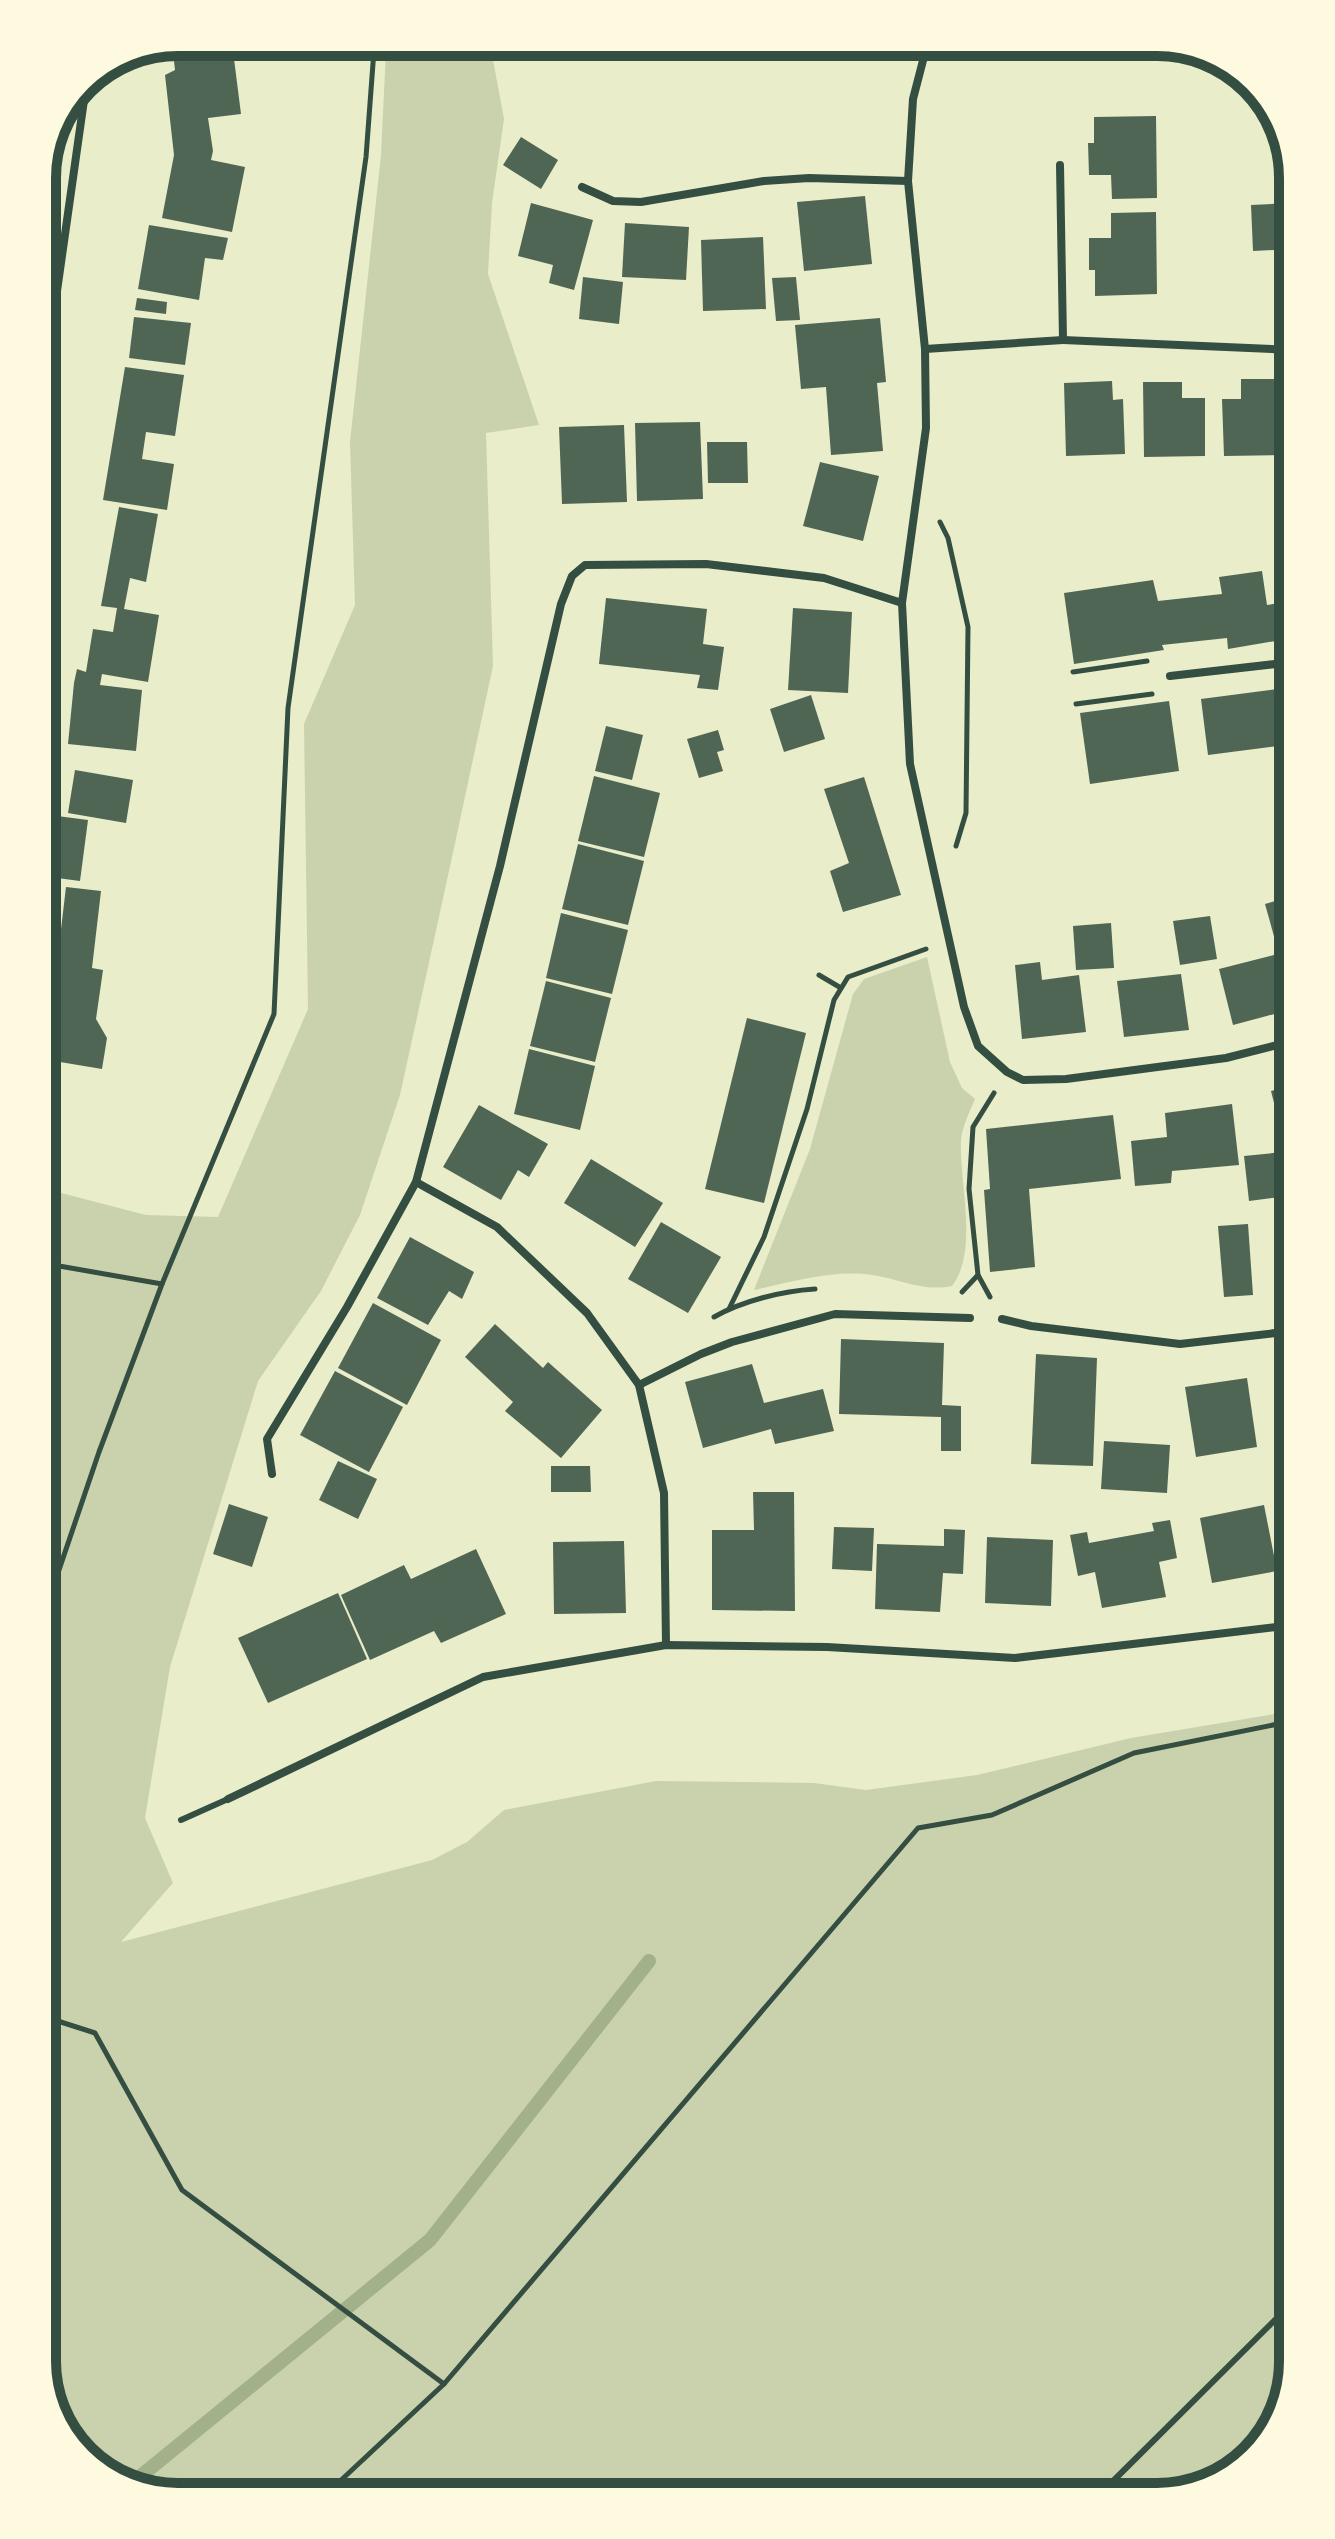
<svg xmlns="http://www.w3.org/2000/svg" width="1335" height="2539" font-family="'Public Sans',sans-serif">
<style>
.green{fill:#cad2ad}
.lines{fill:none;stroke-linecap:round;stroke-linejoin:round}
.stream{stroke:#a3b18a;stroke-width:14}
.building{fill:#4f6655}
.path{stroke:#344e41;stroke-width:5}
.service{stroke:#344e41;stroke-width:6}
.minor{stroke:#344e41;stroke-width:8}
.rim{fill:none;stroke:#344e41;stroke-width:10}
</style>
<rect width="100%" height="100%" fill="#e9edc9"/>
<g class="green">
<path d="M491,49L504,119L492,203L488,274L539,425L486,433L493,666L451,862L400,1095L360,1215L321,1291L258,1381L170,1667L145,1818L173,1883L121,1942L432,1860L467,1842L504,1810L656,1781L814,1783L866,1790L977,1775L1131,1738L1293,1711V2361L1270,2436L1209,2486L1157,2497H170L102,2474L53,2413L42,2361V1188L146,1215L218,1217L308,1009L304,724L355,605L350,442L381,155L386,50Z"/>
<path d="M927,957L950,1062L962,1088L975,1099C970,1111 962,1127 961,1140C959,1183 979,1251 952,1286C922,1292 901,1279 872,1275C835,1269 790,1282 754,1290L810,1149L853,994L864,979Z"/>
</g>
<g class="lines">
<path class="stream" d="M131,2484L430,2240L649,1961"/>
</g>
<g class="building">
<path d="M233,51L241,114L208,118L213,151L211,160L245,167L232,232L162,218L174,155L165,75L175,70L173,52Z"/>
<path d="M1156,116L1157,198L1112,199L1111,175H1089L1088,143H1094V117Z"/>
<path d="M521,137L558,160L541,189L503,165Z"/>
<path d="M865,196L872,264L804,271L797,202Z"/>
<path d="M531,203L593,220L574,290L549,283L553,265L518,256Z"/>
<path d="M1293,203V249L1253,251L1251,205Z"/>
<path d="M1156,212L1157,294L1095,296V270H1089V238H1111V213Z"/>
<path d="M625,223L689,227L686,280L622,277Z"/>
<path d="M149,225L228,238L223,260L205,258L199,300L138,289Z"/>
<path d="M763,237L766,309L703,311L701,240Z"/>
<path d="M583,277L623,282L619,324L579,319Z"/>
<path d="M796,277L800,320L776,321L772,278Z"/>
<path d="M137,298L167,302L166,314L135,310Z"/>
<path d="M134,317L191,323L185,365L129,358Z"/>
<path d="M880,318L886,382L877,383L883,451L831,455L826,387L801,389L795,325Z"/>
<path d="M125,367L184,375L175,436L146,432L142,459L174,464L167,510L103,500Z"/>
<path d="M1241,379H1283L1285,455L1224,456L1222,399H1241Z"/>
<path d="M1112,381L1113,400L1123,399L1125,454L1066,456L1064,383Z"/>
<path d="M1143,382H1182V398H1205V456L1144,457Z"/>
<path d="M700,422L703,499L637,501L635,423Z"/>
<path d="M624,425L627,502L562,504L559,427Z"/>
<path d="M707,442H747L748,483H708Z"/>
<path d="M820,462L879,476L863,541L803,526Z"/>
<path d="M119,507L158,514L146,582L130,578L124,609L159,615L148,682L102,674L100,685L142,690L136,751L68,744L74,683L77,669L86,672L93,629L113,632L117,608L101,606Z"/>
<path d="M1262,571L1267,605L1293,601V638L1228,649L1227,638L1162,645L1164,650L1074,664L1064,593L1153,580L1158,601L1222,594L1219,577Z"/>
<path d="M606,598L707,609L703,644L724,647L718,690L697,688L700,675L599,664Z"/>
<path d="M793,608L852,612L848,693L788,690Z"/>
<path d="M1293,687V744L1208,755L1201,699Z"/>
<path d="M811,695L825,739L784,752L770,709Z"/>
<path d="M1169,701L1179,771L1090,784L1080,713Z"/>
<path d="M606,726L643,735L632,780L595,771Z"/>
<path d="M718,730L724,750L717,752L723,771L699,778L687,739Z"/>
<path d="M75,770L133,780L126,823L68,813Z"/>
<path d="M594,776L660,793L644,857L578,841Z"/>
<path d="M864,777L901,895L843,912L830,871L849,863L824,789Z"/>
<path d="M42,814L88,820L80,881L42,876Z"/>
<path d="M578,844L644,861L628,925L562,909Z"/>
<path d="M66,887L101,891L92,968L103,970L96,1019L107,1038L102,1069L54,1061L59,1030L42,1027L53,962L57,963Z"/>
<path d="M1293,896V942L1277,947L1265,904Z"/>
<path d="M561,913L628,930L612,994L546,978Z"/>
<path d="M1210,916L1217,959L1180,965L1173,921Z"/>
<path d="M1111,923L1114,968L1076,970L1073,926Z"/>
<path d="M1282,953L1293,997V1009L1233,1025L1219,969Z"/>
<path d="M1040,962L1042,980L1079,975L1086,1032L1022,1039L1015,965Z"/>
<path d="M1181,974L1189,1030L1124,1037L1117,981Z"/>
<path d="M546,981L611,998L595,1062L530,1046Z"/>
<path d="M747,1018L806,1033L764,1203L705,1189Z"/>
<path d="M42,1047L48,1048L44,1070H42Z"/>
<path d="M529,1049L595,1066L580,1130L514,1114Z"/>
<path d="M1293,1085V1161L1289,1162L1271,1091Z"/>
<path d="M1232,1104L1239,1165L1172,1171L1171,1183L1135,1186L1131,1141L1167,1137L1165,1113Z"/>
<path d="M479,1105L548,1144L529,1177L518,1170L501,1200L443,1167Z"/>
<path d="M1113,1115L1121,1179L1029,1189L1035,1267L990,1272L984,1190L990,1189L986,1129Z"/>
<path d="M1283,1152L1288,1196L1249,1201L1244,1156Z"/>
<path d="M591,1159L663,1203L635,1247L564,1203Z"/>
<path d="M661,1222L721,1257L688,1313L628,1279Z"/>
<path d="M1248,1224L1253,1295L1224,1297L1218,1226Z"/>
<path d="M410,1237L474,1272L462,1299L449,1291L428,1325L377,1298Z"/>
<path d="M373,1303L441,1340L407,1405L338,1368Z"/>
<path d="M495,1324L543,1368L548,1362L602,1410L561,1458L505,1411L513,1402L465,1357Z"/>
<path d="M841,1339L944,1343L942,1405L961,1406V1451H941V1417L839,1414Z"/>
<path d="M1036,1354L1097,1358L1093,1466L1031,1464Z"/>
<path d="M752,1364L764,1403L823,1389L834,1431L775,1444L771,1429L703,1448L685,1382Z"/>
<path d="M335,1371L403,1407L369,1472L300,1435Z"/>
<path d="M1247,1378L1257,1447L1196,1457L1185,1387Z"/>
<path d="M1104,1441L1170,1445L1167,1493L1101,1489Z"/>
<path d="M338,1461L377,1479L358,1519L319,1500Z"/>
<path d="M551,1466H590L591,1492H551Z"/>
<path d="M753,1492H794L795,1611L712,1610V1530H754Z"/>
<path d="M229,1504L268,1517L252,1567L213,1554Z"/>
<path d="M1264,1505L1277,1571L1212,1583L1200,1518Z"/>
<path d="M1170,1520L1177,1558L1159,1562L1166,1597L1102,1608L1095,1572L1078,1576L1070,1535L1087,1532L1089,1543L1154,1531L1152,1523Z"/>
<path d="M834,1527L874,1528L872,1571L832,1569Z"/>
<path d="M944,1529L965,1530L963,1574L943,1573L940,1612L875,1609L877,1544L944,1546Z"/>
<path d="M987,1537L1053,1540L1051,1606L985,1603Z"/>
<path d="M624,1541L626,1613L554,1614L553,1542Z"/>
<path d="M476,1549L506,1614L441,1643L434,1631L370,1660L341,1595L404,1565L411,1579Z"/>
<path d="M338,1593L367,1659L268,1703L238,1638Z"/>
</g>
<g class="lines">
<g class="path">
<path d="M940,522L948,538L968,627L966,813L956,846"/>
<path d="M1073,672L1147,661"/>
<path d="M1076,704L1152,694"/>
<path d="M819,975L841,988"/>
<path d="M42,1263L162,1284"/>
<path d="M962,1292L978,1275"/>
<path d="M990,1297L978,1275L969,1189L973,1127L994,1093"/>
<path d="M729,1309L764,1237L807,1109L834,1000L848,977L926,949"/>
<path d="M714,1317C742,1301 782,1291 815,1289"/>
<path d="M42,1580L58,1578"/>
<path d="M42,1620L99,1452L162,1284L274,1014L288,708L366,157L374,50"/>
<path d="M42,2016L95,2033L182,2190L444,2384"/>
<path d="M323,2497L444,2384L918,1828L992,1815L1134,1753L1293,1721"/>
</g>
<g class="service">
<path d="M181,1820L228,1799"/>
<path d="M1097,2497L1293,2302"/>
</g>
<g class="minor">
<path d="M927,45L913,99L908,181L925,349L926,428L902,603L910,764L964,1007L978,1046L1007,1072L1023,1080L1066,1079L1226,1058L1293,1041"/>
<path d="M582,187L613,201L641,202L764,181L809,178L908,181"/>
<path d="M1063,340L1293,350"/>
<path d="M925,349L1063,340L1060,165"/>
<path d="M42,397L87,79"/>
<path d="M1170,676L1293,662"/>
<path d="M416,1182L497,1227L587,1313L639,1385L664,1493L666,1645"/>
<path d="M1002,1319L1031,1326L1180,1344L1293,1331"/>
<path d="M639,1385L701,1354L732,1342L835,1314L970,1318"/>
<path d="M272,1474L267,1439L347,1307L416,1182L500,866L561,604L572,576L585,565L706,564L824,578L902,603"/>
<path d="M228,1799L483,1677L666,1645L827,1647L1015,1658L1293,1625"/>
</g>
</g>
<path d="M0 0H1335V2539H0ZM178 56H1157A122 122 0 0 1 1279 178V2361A122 122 0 0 1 1157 2483H178A122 122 0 0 1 56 2361V178A122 122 0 0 1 178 56Z" fill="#fefae0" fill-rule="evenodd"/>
<path class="rim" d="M178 56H1157A122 122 0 0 1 1279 178V2361A122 122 0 0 1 1157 2483H178A122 122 0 0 1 56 2361V178A122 122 0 0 1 178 56Z"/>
</svg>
